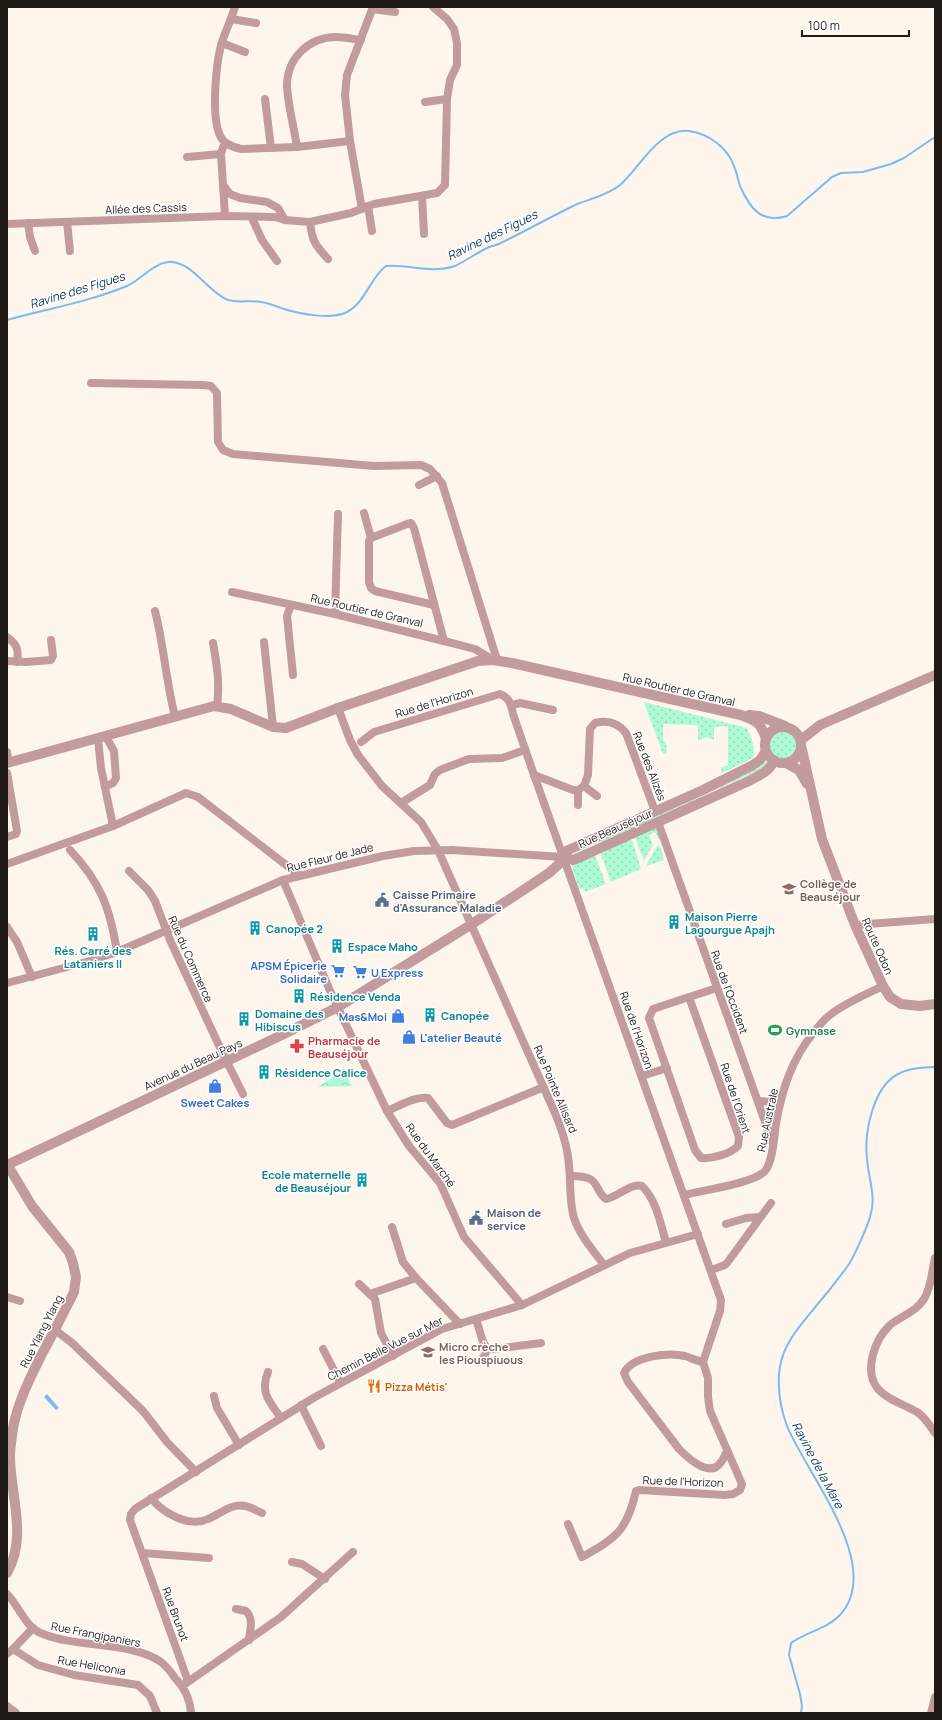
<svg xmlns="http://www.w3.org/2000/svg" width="942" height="1720" font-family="Manrope,sans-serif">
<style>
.grass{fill:url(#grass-dots)}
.park{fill:url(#park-crowns)}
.water{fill:#7abbf2}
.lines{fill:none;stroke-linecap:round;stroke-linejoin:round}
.stream{stroke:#7abbf2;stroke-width:2}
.minor{stroke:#c29b9e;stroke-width:8}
.tertiary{stroke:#c29b9e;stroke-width:10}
.labels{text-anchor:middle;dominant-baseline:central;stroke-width:3;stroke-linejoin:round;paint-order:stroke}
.street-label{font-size:11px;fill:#1f1a15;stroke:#fff}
.education-label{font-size:11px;font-weight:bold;fill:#785e54;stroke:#fff;text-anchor:start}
.service-label{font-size:11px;font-weight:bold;fill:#4e5e75;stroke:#fff;text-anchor:start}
.culture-label{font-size:11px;font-weight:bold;fill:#0d838f;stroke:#fff;text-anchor:start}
.shop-label{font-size:11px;font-weight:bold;fill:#366cbe;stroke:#fff;text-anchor:end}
.leisure-label{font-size:11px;font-weight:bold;fill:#27864d;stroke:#fff;text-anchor:start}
.health-label{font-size:11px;font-weight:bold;fill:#be3a42;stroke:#fff;text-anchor:start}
.food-label{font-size:11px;font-weight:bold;fill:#c56008;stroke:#fff;text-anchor:start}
.water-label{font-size:12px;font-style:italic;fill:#0d3f63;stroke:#fff}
</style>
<defs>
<pattern id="grass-dots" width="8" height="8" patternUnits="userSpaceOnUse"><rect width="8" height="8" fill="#acfbd5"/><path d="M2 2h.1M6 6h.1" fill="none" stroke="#94d7b6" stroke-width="1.8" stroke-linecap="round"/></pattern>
<pattern id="park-crowns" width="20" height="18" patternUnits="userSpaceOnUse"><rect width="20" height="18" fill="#acfbd5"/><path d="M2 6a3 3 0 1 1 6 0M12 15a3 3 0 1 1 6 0" fill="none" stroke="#94d7b6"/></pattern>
</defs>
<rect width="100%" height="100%" fill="#fef6ec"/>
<g class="grass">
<path d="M644,702L747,728C751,737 756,748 753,758L722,773L721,767L728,766V726L714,727V740L706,737L698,741V725L663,724V741L666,742L667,753L663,754Z"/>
<circle cx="783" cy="744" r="14"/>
<path d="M766,762L767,763L766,767L720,788V786Z"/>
<path d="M703,796V797L602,842L601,841V840Z"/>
<path d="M653,828L658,829L662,840L658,839L655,832L649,835L653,845L644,861L635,837Z"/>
<path d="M629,839L632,840L641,869L611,882L601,855L602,850Z"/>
<path d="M660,845L664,860L646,866L657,846Z"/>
<path d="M595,855L606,884L585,892L583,888L579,889L571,864Z"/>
</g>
<path class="park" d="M344,1070L352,1086L318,1087Z"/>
<path class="water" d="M47,1394L59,1408L56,1410L44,1397Z"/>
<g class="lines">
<g class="stream">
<path d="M7,320C47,309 88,302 127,286C141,280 152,264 168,262C192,260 207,292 228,300C238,303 251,300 261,302C270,303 277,307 284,309C300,314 332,320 347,312C366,302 369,279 386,266C410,264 430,274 455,266C467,260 477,253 489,247C493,246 497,245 501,243C525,231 549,218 573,206C588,199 607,196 620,185C639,169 659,127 689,131C709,134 727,147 734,166C737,173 738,180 740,186C750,209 762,224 787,216L832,177L841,173L863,172L891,164L904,158L935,137"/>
<path d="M801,1713L802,1706L800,1694L789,1655L791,1643C806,1632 827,1629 840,1615C885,1566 806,1473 787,1426C781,1410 778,1391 779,1374C781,1347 796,1331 812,1311C824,1297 836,1282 847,1267C853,1259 869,1224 871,1213C876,1195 868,1177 867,1158C864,1133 873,1087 898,1074C909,1068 922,1067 935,1067"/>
</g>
<g class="minor">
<path d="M235,7C231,20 225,32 221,45C216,65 210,122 222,139C226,145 234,147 241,149L297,147L350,141"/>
<path d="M372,9L395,12"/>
<path d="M231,19L256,23"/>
<path d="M222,43L245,52"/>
<path d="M265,99L271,148"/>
<path d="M425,102L447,99"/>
<path d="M297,147C294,127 288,106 287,86C287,58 309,37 336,37C344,37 353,39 361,40"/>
<path d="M187,157L221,154"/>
<path d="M223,185L230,194L240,198L267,202L278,208L285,220"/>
<path d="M422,196L424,234"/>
<path d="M368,206L372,231"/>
<path d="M362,209L350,141L345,95L347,75L373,7"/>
<path d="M225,216L221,154L223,147L226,144"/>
<path d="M252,218L262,240L277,261"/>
<path d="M67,222L70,251"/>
<path d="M310,222C312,241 315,245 328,259"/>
<path d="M28,223L30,237L35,251"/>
<path d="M7,224L225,216L275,217L285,220L310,222L351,213L374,204L437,193L445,185L447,99L450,80L457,65V43L454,29L447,19L433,7"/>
<path d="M91,383L203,385L211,386L217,393L218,442L223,450L233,454L374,466L421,465L430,469L442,483L497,660"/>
<path d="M419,485L437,476"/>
<path d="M364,513L371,538L369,541V582L371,588L375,591L434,605"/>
<path d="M371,538L407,524L411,523L414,528L444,641"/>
<path d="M232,592L335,614L444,641L475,649L493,660"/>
<path d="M291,605L287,616L293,675"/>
<path d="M155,611C164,646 166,682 175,716"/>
<path d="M335,614L338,514"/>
<path d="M7,637C17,644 19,650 17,662"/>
<path d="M264,642L273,727"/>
<path d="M213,643C217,665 220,684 217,706"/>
<path d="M7,661L26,662L51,660L53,656L51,640"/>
<path d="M512,705L520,703L553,710"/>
<path d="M338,708L350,740L358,755L382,786L421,822L438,850L555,1113C562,1130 568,1147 569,1166C571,1183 569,1201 574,1218C580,1236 593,1250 604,1265"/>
<path d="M98,739L101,768L113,826"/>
<path d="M361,742L374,732L500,694C510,698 511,705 513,714L534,775L721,1300L720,1311L703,1362L708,1378V1397L710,1411L742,1484L740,1490L733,1494L725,1495L639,1490L636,1491C627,1531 616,1538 582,1557L568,1524"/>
<path d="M7,752L9,763"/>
<path d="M7,773L17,831L16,834L7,837"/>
<path d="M534,775L573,790H578L584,786L588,775L590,729L595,723C607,720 618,723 626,733L655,811"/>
<path d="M584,786L597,796"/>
<path d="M105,787L113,783L116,778L114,751L106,737"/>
<path d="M578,790V805"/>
<path d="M401,803L430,785L435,774L440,770L469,759L502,758L525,750"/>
<path d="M658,822L773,1144"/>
<path d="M70,850C101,883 110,908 117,952"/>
<path d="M7,864L113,826L186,793L198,797L299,875"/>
<path d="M129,871L148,890L155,901L170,940L222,1052L243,1094"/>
<path d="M283,880L331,993L387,1111L409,1146L440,1183L464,1237L522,1305"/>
<path d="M855,925L935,919"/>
<path d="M7,927L17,942L32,977"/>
<path d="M7,983L86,962L117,952L283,880L383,856L414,851L452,850L563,857"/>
<path d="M689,997L653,1009L649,1018L695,1150L701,1158C712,1159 730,1154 738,1146L739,1137L689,997L717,988"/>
<path d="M642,1076L667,1068"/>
<path d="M758,1101L771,1102L781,1099"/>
<path d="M387,1111C399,1106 415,1096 428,1098L447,1123L452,1125L544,1087"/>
<path d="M570,1176C576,1176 584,1176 590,1179C598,1183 598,1194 606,1199C618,1197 630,1183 642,1186C657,1201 660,1223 666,1242"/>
<path d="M684,1195C703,1190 752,1184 765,1171C773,1162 774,1136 776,1124C782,1089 792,1058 815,1031C820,1025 824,1019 830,1015C845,1003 865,995 883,986"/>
<path d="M726,1224L746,1218L760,1217"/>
<path d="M392,1227L403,1262L416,1278"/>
<path d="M935,1258C932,1271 931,1288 924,1299C916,1312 901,1316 890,1325C875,1339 863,1371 878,1389C889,1401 904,1404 917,1412C925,1417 930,1426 935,1433"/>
<path d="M711,1270L725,1265L727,1263L771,1203"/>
<path d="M359,1284L375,1299L381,1333L393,1356"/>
<path d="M370,1294L416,1278L460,1324"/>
<path d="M7,1297L20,1301"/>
<path d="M476,1319L483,1342L487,1348L494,1349L541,1343"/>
<path d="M55,1330L71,1342L143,1411L167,1442L196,1472"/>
<path d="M323,1349L340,1382"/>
<path d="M482,1359L485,1355L487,1348"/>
<path d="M703,1362C697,1361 691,1358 685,1356C669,1352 632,1356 624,1373L628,1382L679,1449C688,1458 710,1479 721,1462C724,1459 725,1454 727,1451"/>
<path d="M268,1372C260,1393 269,1401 281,1418"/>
<path d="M214,1396L217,1408L239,1445"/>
<path d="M301,1405L321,1446"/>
<path d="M151,1498C163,1513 189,1528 208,1519C220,1514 231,1503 245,1506C251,1507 257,1511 262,1513"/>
<path d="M143,1553L209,1558"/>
<path d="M292,1562L302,1564L325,1579"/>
<path d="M7,1594C20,1607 25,1628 43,1634C77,1648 131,1641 161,1662C166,1666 171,1672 175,1678C184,1687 190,1700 191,1713"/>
<path d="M236,1609L246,1611C254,1619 250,1630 249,1640"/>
<path d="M13,1649L38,1665L74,1675L138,1685L150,1696L157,1713"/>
<path d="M7,1654L13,1649L33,1628"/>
<path d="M188,1681L130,1520L131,1514L135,1509L315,1397L442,1329L522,1305L630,1253L698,1234"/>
<path d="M185,1684L281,1617L353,1552"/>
<path d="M7,1706L16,1713"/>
<path d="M931,1713L935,1697"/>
</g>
<g class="tertiary">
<path d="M749,715L759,716L785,726"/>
<circle cx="783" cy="745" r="18"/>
<path d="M801,740L820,725L935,675"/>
<path d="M801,745L822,839L855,925L883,986L890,997L901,1004L920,1006L935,1004"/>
<path d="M7,763L214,706L231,709L273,727L286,728L338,708L478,661L493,660L512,663L741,715C757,721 761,723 766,739"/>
<path d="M786,763L799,770L807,784"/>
<path d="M563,857L573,860L578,858L749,781C759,775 770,772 774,760"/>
<path d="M7,1164L32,1206L69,1252L73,1263L76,1277L74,1292C64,1312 54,1332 43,1352C31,1376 18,1401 13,1428C12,1437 10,1447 10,1456C10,1494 28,1537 7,1573"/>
<path d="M7,1165L284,1034L338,1007L472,924L549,873L558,865L566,851L703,790L753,765L760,760L766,751"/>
</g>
</g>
<defs>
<symbol id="school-bare" viewBox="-9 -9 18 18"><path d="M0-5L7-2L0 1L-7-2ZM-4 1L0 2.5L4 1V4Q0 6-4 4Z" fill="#8d6e63" stroke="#fff" stroke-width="2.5" paint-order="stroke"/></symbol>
<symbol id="civic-bare" viewBox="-9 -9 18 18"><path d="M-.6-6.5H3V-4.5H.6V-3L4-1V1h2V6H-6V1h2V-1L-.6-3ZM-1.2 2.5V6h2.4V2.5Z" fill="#5c6f8a" stroke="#fff" stroke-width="2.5" paint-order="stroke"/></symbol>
<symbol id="building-bare" viewBox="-9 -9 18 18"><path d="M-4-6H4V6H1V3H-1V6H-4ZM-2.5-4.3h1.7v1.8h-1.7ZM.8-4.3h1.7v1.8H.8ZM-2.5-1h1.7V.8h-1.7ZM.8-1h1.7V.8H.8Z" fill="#0f9aa8" stroke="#fff" stroke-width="2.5" paint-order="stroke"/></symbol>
<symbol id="supermarket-bare" viewBox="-9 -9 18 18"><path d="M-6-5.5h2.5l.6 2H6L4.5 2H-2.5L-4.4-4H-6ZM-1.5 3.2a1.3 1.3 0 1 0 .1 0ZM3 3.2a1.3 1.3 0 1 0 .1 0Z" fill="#3f7fe0" stroke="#fff" stroke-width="2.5" paint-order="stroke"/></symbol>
<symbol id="shop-bare" viewBox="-9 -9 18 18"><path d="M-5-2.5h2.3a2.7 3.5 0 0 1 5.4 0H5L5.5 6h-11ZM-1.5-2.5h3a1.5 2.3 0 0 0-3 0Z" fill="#3f7fe0" stroke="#fff" stroke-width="2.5" paint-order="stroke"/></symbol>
<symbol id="stadium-bare" viewBox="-9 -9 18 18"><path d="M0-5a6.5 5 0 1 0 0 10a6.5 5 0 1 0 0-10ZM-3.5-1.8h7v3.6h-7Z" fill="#2e9e5b" stroke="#fff" stroke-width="2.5" paint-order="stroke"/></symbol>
<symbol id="pharmacy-bare" viewBox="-9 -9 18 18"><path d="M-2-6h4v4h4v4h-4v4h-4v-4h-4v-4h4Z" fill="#e0444e" stroke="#fff" stroke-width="2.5" paint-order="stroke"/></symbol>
<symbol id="restaurant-bare" viewBox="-9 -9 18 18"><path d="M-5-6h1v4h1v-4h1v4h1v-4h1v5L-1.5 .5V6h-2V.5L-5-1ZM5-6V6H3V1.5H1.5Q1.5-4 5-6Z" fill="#e8710a" stroke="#fff" stroke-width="2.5" paint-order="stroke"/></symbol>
</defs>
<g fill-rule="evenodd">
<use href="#school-bare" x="779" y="879" width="20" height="20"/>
<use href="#civic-bare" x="372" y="890" width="20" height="20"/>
<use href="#building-bare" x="664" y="912" width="20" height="20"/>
<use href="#building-bare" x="245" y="918" width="20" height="20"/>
<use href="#building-bare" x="83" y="924" width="20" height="20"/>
<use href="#building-bare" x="327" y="936" width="20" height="20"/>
<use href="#supermarket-bare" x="328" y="961" width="20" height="20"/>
<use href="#supermarket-bare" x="350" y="962" width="20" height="20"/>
<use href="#building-bare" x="289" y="986" width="20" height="20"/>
<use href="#building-bare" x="420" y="1005" width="20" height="20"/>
<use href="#shop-bare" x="388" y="1006" width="20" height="20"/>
<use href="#building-bare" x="234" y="1009" width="20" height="20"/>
<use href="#stadium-bare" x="765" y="1020" width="20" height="20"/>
<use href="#shop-bare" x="399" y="1027" width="20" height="20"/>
<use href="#pharmacy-bare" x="287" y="1036" width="20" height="20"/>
<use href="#building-bare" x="254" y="1062" width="20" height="20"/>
<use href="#shop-bare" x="205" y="1076" width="20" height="20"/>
<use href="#building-bare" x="352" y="1170" width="20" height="20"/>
<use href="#civic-bare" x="466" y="1208" width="20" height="20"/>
<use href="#school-bare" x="418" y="1342" width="20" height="20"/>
<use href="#restaurant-bare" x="364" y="1376" width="20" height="20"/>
</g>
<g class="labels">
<g class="street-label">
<text transform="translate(146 208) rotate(-2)">Allée des Cassis</text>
<text transform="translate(367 610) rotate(13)">Rue Routier de Granval</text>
<text transform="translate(679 689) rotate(13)">Rue Routier de Granval</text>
<text transform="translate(434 702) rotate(-17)">Rue de l'Horizon</text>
<text transform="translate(650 766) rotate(69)">Rue des Alizés</text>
<text transform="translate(615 828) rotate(-24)">Rue Beauséjour</text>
<text transform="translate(330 857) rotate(-14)">Rue Fleur de Jade</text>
<text transform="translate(878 946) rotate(66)">Route Odon</text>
<text transform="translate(191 959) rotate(66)">Rue du Commerce</text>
<text transform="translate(730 992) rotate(70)">Rue de l'Occident</text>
<text transform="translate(637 1030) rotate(71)">Rue de l'Horizon</text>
<text transform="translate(193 1064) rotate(-25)">Avenue du Beau Pays</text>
<text transform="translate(556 1089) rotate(67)">Rue Pointe Allisard</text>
<text transform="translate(736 1098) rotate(72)">Rue de l'Orient</text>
<text transform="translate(767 1120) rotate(-78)">Rue Australe</text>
<text transform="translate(431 1155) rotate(54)">Rue du Marché</text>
<text transform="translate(41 1331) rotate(-63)">Rue Ylang Ylang</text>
<text transform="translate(385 1348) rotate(-27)">Chemin Belle Vue sur Mer</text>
<text transform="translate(683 1481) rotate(2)">Rue de l'Horizon</text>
<text transform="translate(176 1614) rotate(70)">Rue Brunot</text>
<text transform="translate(96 1634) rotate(11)">Rue Frangipaniers</text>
<text transform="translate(92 1665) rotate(10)">Rue Heliconia</text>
</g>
<g class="education-label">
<text x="800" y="883">Collège de<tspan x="800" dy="13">Beauséjour</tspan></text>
<text x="439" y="1346">Micro crèche<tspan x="439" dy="13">les Piouspiuous</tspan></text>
</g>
<g class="service-label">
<text x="393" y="894">Caisse Primaire<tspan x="393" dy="13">d'Assurance Maladie</tspan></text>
<text x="487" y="1212">Maison de<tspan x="487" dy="13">service</tspan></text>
</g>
<g class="culture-label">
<text x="685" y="916">Maison Pierre<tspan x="685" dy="13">Lagourgue Apajh</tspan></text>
<text x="266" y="928">Canopée 2</text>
<text x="348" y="946">Espace Maho</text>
<text x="93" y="950" text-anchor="middle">Rés. Carré des<tspan x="93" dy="13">Lataniers II</tspan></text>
<text x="310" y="996">Résidence Venda</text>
<text x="255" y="1013">Domaine des<tspan x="255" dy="13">Hibiscus</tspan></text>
<text x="441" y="1015">Canopée</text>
<text x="275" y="1072">Résidence Calice</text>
<text x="351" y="1174" text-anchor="end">Ecole maternelle<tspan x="351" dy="13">de Beauséjour</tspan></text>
</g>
<g class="shop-label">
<text x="327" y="965">APSM Épicerie<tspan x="327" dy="13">Solidaire</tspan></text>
<text x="371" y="972" text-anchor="start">U Express</text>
<text x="387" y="1016">Mas&amp;Moi</text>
<text x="420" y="1037" text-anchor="start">L'atelier Beauté</text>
<text x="215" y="1102" text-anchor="middle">Sweet Cakes</text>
</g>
<g class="leisure-label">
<text x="786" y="1030">Gymnase</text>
</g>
<g class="health-label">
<text x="308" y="1040">Pharmacie de<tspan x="308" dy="13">Beauséjour</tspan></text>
</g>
<g class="food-label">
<text x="385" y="1386">Pizza Métis'</text>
</g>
<g class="water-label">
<text transform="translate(492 235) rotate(-26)">Ravine des Figues</text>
<text transform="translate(77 290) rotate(-17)">Ravine des Figues</text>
<text transform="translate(818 1465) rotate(62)">Ravine de la Mare</text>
</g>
</g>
<rect width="942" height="1720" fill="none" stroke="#1f1a15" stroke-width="16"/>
<path d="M802 30v6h107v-6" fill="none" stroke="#1f1a15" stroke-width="2"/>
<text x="808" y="30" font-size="12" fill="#1f1a15" stroke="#ffffff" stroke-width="3" paint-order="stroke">100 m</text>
</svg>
